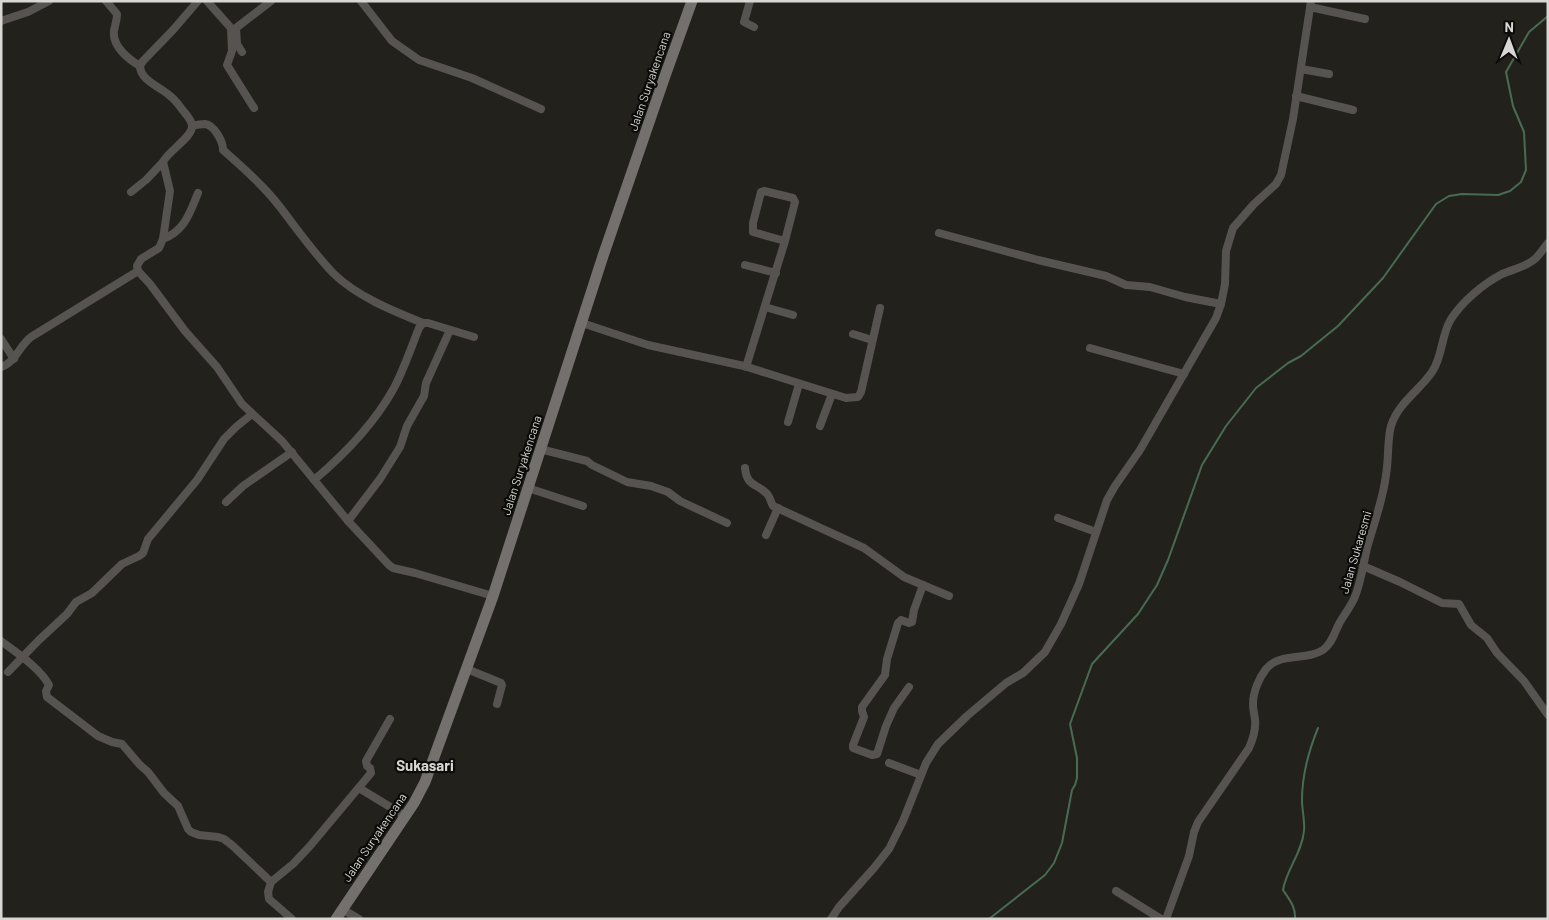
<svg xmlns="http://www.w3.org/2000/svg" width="1549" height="920" font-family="Barlow,sans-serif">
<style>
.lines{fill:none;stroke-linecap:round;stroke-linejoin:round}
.stream{stroke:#476c52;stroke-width:2}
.street{stroke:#565351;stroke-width:8}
.secondary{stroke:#73706d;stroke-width:11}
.labels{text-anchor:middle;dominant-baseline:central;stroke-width:4.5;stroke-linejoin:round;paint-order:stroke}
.street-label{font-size:12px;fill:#d8d7d3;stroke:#0b0b09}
.quarter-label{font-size:15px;font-weight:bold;fill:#d8d7d3;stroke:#0b0b09}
</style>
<rect width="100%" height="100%" fill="#23211c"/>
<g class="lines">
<g class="stream">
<path d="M989,919L1045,875L1054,863L1062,843L1072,790L1075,785L1077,778V758L1070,724L1092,664L1138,614L1157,585L1168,560L1202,465L1226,426L1256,388L1288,363L1301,356L1338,326L1383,278L1436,204L1449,196L1462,194L1498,195L1510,191L1521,182L1526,170L1524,132L1513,106L1506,72L1529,32L1548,16"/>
<path d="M1295,919C1296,907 1289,899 1283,890C1286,870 1302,853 1304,831C1305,821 1302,810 1302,800C1302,776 1309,750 1318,728"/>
</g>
<g class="street">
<path d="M106,1L117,14C117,20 115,25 114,31C112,46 128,59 140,66"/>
<path d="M198,1L173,30L143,61L140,66C140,80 160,87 169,95C176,100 180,107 185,113C188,117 192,121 192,126C193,137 168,151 163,162L170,191L163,239L159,248L141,259L137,266L138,271L150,284L185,331L217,367L242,404L282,441L348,521L389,565L393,568L415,573L493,596"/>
<path d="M207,1L231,28L232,51L227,65L254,108"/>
<path d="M361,1L392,41L419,60L472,78L541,109"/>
<path d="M750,1L744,22L754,27"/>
<path d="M1310,7L1365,19"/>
<path d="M1,21L28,12L49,1"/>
<path d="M242,52L237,44L236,28L271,1"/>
<path d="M1301,69L1329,74"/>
<path d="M1296,96L1353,110"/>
<path d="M192,126C196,125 201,124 205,124C214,125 223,141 223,150C242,167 264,186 280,207C297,229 313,252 333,273C356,296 393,311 423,323"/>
<path d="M131,192L146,180L163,162"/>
<path d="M939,233L1038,260L1106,276L1126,285L1150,287L1185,297L1221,304"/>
<path d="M163,239C185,231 190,212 198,193"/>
<path d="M745,265L776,273"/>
<path d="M765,307L793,315"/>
<path d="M582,323L648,345L744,366L846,398L858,397L861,392L880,308"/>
<path d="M853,334L872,340"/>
<path d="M1,339L14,359"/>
<path d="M1090,348L1184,374"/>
<path d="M1,367C16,362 19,346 31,337L138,271"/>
<path d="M746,367L785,241L795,202L793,198L764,191L761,192L753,223V232L785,241"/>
<path d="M788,422L799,384"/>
<path d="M820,426L832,394"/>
<path d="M540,449L587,461L592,465L627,482L651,486L668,492L680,501L727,523"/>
<path d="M745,468C747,486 755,483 765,492C770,495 770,501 773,506L864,548L904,577L949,596"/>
<path d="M314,480C345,454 374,424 394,388C404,369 411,348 419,328L423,323H428L474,337"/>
<path d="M528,488L583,506"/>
<path d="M226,502L243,486L292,452"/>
<path d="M1058,518L1096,532"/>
<path d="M348,521L380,479L400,447L407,426L424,396L426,383L450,330"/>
<path d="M766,535L778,508"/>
<path d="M1363,566L1400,582L1442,603L1459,604L1471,625L1487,638L1497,653L1524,681L1548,715"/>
<path d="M1,641C16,652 41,669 49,685L46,691L47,697L98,736L112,742L122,744L140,765L148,772L164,793L178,806L188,829L191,832L199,835L218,837L224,839L233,846L271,882L268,892L269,899L292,919"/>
<path d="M467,669L501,683L502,685L497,704"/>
<path d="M8,672L39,640L67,614L76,602L92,593L122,564L139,556L143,553L148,539L197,480L224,439L236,427L252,414"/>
<path d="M909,687L894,708L886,726L877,754L872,755L853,748V745L864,717L862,711V707L885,675L887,659L898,623L901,620L909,623L912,622L914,610L923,585"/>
<path d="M889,763L921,775"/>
<path d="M359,788L405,816"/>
<path d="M271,882L293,864L310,846L371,773L370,768L367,766L366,761L390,719"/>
<path d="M1116,891L1161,919"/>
<path d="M342,909L359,919"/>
<path d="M831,919L839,907L874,868L889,849L903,821L926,763L938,744L967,716L1006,683L1023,673L1045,652L1061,624L1079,584L1107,500L1115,486L1140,450L1216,318L1221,304L1225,284L1226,251L1233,228L1254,204L1276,184L1281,175L1293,119L1311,1"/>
<path d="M1166,919L1189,856L1194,832L1198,822L1249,748C1253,739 1256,728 1255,719C1254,713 1253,709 1253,704C1253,692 1259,678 1266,669C1280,652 1306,661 1323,650C1332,644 1335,631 1340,622C1345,614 1350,607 1354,599C1361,583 1363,565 1367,548C1374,523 1383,500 1386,475C1389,458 1387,441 1391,426C1398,403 1419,391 1432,372C1443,356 1441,335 1451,319C1463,301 1483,284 1502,274C1513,269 1527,267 1536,258C1540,254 1544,248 1548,243"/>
</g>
<path class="secondary" d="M336,919L414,803L425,782L493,596L603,256L665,76L692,1"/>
</g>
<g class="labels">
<g class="street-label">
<text transform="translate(649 81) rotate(-71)">Jalan Suryakencana</text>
<text transform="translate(521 465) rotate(-72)">Jalan Suryakencana</text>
<text transform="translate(1355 552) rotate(-74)">Jalan Sukaresmi</text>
<text transform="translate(374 837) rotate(-56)">Jalan Suryakencana</text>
</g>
<g class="quarter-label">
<text x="425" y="765">Sukasari</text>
</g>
</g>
<rect width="1549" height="920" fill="none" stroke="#d8d7d3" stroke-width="5"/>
<g transform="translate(1509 40) rotate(1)" stroke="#0b0b09" stroke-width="4" paint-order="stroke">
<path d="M0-4L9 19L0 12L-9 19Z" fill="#d8d7d3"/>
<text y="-8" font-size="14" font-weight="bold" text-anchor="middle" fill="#d8d7d3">N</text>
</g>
</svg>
